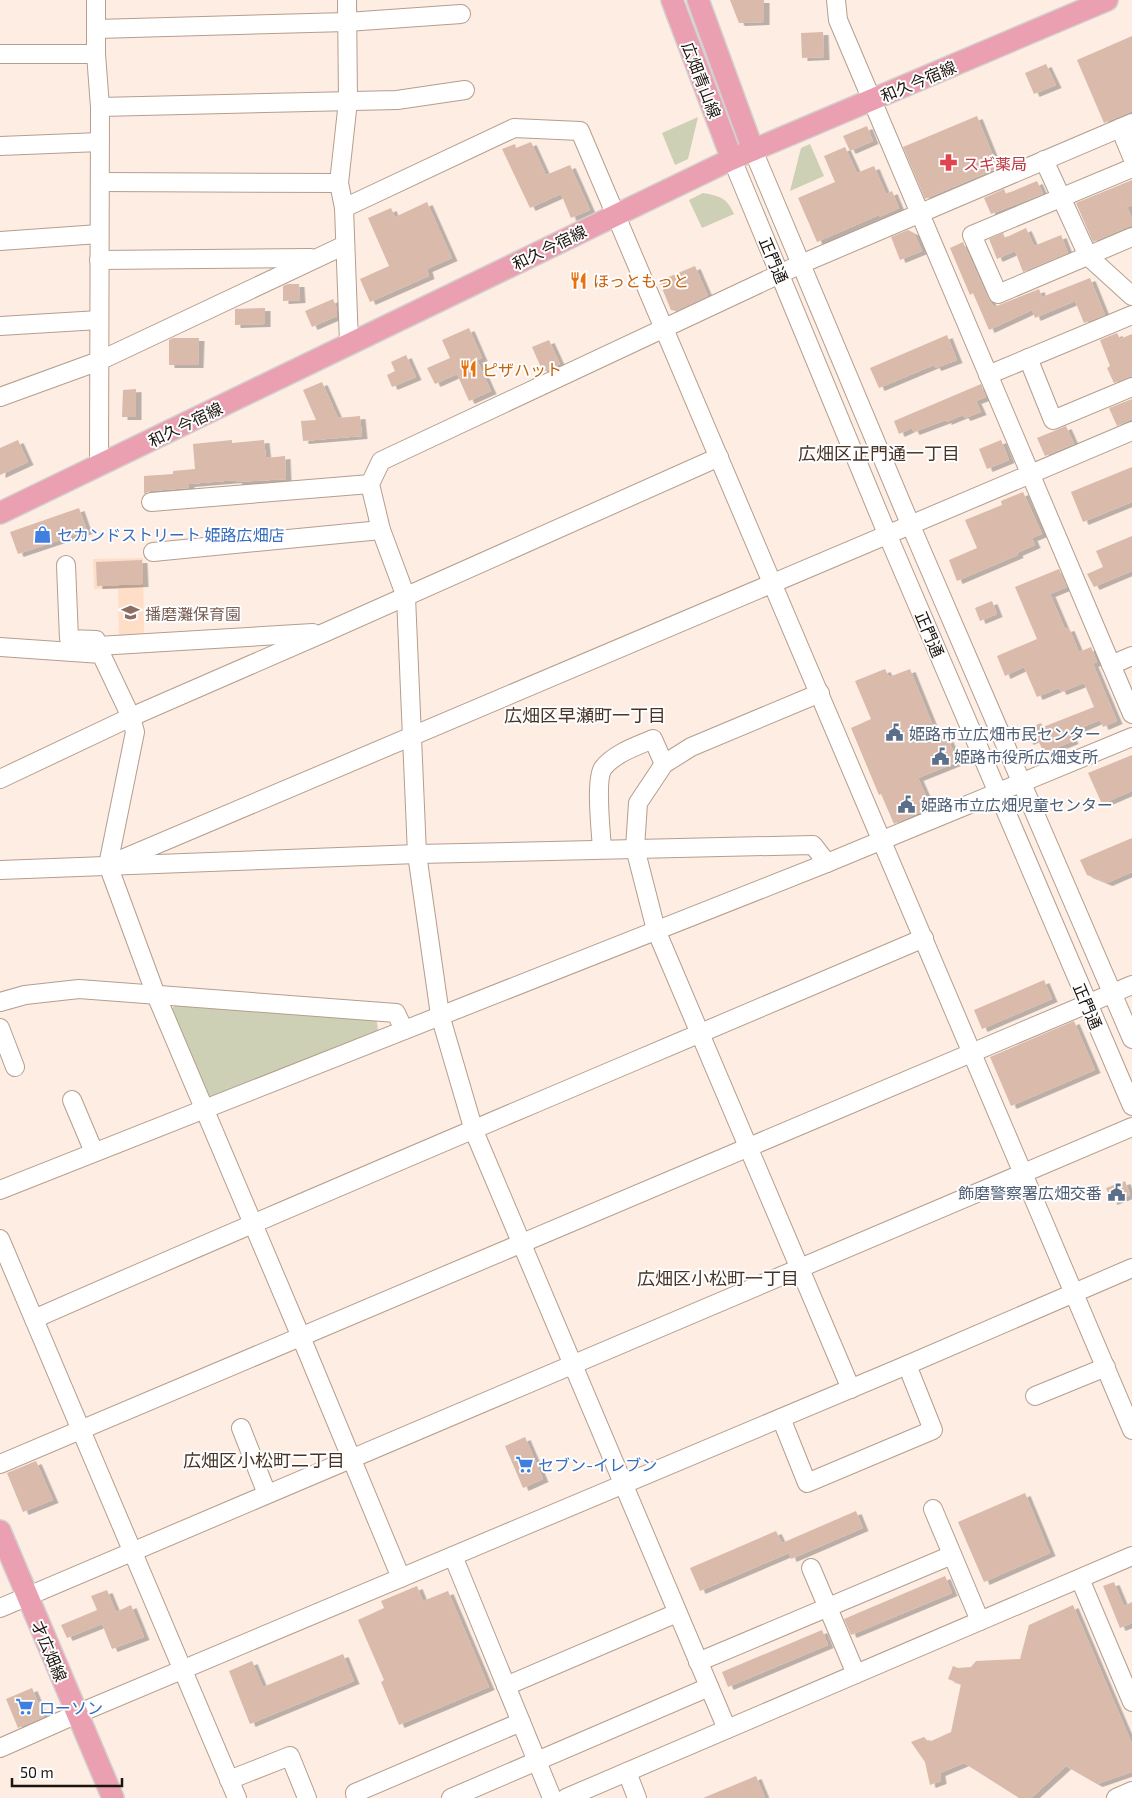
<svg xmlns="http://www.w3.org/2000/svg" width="1132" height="1798" font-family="'Exo 2','Noto Sans JP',sans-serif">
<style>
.built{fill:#ffdec8}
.green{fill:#cdd0b5}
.building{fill:#dabaaa;filter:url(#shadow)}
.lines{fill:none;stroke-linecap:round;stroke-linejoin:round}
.minor-casing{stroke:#b59e8d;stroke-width:20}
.major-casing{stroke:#d2d0cf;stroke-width:24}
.minor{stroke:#fff;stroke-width:18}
.major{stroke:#eaa0b0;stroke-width:21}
.labels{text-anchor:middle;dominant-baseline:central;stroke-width:4;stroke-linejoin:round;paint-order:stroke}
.street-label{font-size:16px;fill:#1c140e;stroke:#fefefe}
.health-label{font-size:16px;fill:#be3a42;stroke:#fefefe;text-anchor:start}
.food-label{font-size:16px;fill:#c56008;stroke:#fefefe;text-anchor:start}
.shop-label{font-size:16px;fill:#366cbe;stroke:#fefefe;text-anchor:start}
.education-label{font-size:16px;fill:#785e54;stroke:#fefefe;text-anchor:start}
.service-label{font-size:16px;fill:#4e5e75;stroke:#fefefe;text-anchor:start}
.neighbourhood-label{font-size:18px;fill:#483426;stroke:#fefefe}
</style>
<defs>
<filter id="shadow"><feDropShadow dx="5.5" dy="3" stdDeviation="0" flood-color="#0004"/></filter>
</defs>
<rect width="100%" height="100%" fill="#fdede3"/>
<path class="built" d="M143,558L144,637L119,638L118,589H94L93,559Z"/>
<g class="green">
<path d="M698,117L688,159L675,165L662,133Z"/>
<path d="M810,144L824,176L790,191L801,148Z"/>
<path d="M703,193C720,196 727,198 734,214L702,228L689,200Z"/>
<path d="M177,1004L376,1017L378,1030L212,1097L205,1094L170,1010Z"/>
</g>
<g class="building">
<path d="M730,0H764V22L739,23Z"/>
<path d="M823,32L824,57L802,58L801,33Z"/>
<path d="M1132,36V111L1104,123L1077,60Z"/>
<path d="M1046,64L1056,85L1034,94L1025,73Z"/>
<path d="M977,116L998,168L925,199L903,147Z"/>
<path d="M867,126L873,141L850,151L843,136Z"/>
<path d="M531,142L546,175L570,165L590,210L571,218L561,194L530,208L502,149L515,144L516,148Z"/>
<path d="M845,147L857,173L874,166L886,194L892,191L899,208L879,217V215L817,242L798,198L835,182L824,156Z"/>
<path d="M1132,180V205L1127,207L1132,218V225L1093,242L1076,203Z"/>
<path d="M1037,181L1043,194L991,214L984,198L1004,189L1006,194Z"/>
<path d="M427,202L452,258L427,269L429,276L370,302L360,279L389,266L368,218L391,208L395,217Z"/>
<path d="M1026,228L1034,246L1061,235L1068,253L1023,272L1015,251L997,259L989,239L1003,233L1005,238Z"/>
<path d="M908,230L914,233L922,251L900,260L891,237Z"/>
<path d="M963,242L988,298L994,307L1039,289L1042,297L1090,278L1105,315L1084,323L1075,301L1035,318L1032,310L989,330L973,293L970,295L950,248Z"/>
<path d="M695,266L708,296L676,311L671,310L659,281Z"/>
<path d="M288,284H299L300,300L283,301V286Z"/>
<path d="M333,299L337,309V316L312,327L305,311Z"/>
<path d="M265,308V324L235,325V309Z"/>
<path d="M469,328L482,358L477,360L491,391L469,401L457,374L435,384L427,368L450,358L442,340Z"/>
<path d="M1117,333L1120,339L1132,334V376L1114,383L1107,368L1110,366L1100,340Z"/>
<path d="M947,335L957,360L936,368L934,365L879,388L870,368Z"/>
<path d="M173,338H199L198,365H169V340Z"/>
<path d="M549,340L560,364L543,372L532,347Z"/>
<path d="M406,355L416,377L392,387L387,375L395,371L391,362Z"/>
<path d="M322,382L338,418L360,416L362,436L303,441L301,421L316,420L303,390Z"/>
<path d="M981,384L986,397L976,401L981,412L965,418L963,415L946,422V420L914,432L912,428L899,434L894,421Z"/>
<path d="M136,389V417H122L123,390Z"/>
<path d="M1132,399V419L1117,426L1109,408Z"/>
<path d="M1066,426L1074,444L1045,456L1037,438Z"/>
<path d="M18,440L28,462L0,475V448Z"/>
<path d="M232,440V443L264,440L266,458L285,456L286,479L237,482L236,480L189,484V488L150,491L144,494V476L173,474V471L195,469L193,444Z"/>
<path d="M1001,440L1009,460L987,469L979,449Z"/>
<path d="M1132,467V502L1083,522L1071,492Z"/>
<path d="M1023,492L1042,534L1032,538L1035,545L1017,553L1018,555L957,581L949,560L977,548L965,520L1002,505L1001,501Z"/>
<path d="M79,508L87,531L18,554L10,532Z"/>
<path d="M1132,536V571L1094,587L1087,574L1103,567L1096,551Z"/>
<path d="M142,560L143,584L97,586L96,562Z"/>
<path d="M1059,569L1067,587L1050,594L1065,629L1069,628L1079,652L1091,647L1097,662L1093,664L1117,721L1103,727L1100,720L1069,733L1073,741L1044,753L1037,738L1028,742L1024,730L1041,723L1043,727L1094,707L1084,683L1061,692L1059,688L1037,697L1024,667L1005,676L997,656L1037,639L1015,587Z"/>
<path d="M992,601L997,614L980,621L975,608Z"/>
<path d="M885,669L889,677L910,669L940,743L948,739L958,762L918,778L931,807L894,824L881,794L879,795L851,728L871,719L855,681Z"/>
<path d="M1132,755V791L1102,804L1088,773Z"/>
<path d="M1132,838V872L1107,883L1087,875L1080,860Z"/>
<path d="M1044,980L1052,999L982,1029L974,1010Z"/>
<path d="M1074,1021L1095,1070L1011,1106L990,1057Z"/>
<path d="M1125,1181L1130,1195L1112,1202L1106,1188Z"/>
<path d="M525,1437L543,1479L523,1488L505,1446Z"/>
<path d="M36,1461L53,1500L23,1512L7,1473Z"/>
<path d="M1025,1493L1050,1553L984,1582L958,1522Z"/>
<path d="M856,1511L863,1528L791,1559L789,1553L700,1591L690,1568L776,1531L782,1543Z"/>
<path d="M945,1576L952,1593L851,1635L844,1619Z"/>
<path d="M1114,1582L1124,1606L1132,1602V1623L1120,1628L1103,1586Z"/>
<path d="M417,1586L423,1601L448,1591L489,1687L399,1725L381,1682L384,1680L358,1620L384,1608L381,1601Z"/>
<path d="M107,1590L116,1612L131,1605L144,1637L112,1649L102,1624L67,1638L61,1625L97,1610L91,1596Z"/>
<path d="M1073,1605L1132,1744V1772L1097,1784L1066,1766L1031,1798H1019L964,1763L940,1773L941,1781L930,1785L925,1762L911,1742L924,1737L929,1742L951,1732L961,1684L948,1679L953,1666L958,1668L971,1667L976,1661L1020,1659L1029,1625Z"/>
<path d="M822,1630L828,1645L728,1687L722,1672Z"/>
<path d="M343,1654L354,1681L250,1724L229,1671L252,1661L263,1687Z"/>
<path d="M32,1688L44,1717L18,1728L6,1699Z"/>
<path d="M756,1776L765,1798H703Z"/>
</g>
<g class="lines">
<defs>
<g id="minor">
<path d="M96,0V54L100,107L99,465"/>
<path d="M347,0L348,101L339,183L344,208L349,343"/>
<path d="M836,0L838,20L1132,714"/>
<path d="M97,29L347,22L461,14"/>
<path d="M0,54H96"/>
<path d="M100,107L397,100L465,90"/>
<path d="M1120,128L1132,157"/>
<path d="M0,146L100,142"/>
<path d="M753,150L911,526L1132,1039"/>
<path d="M732,159L888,536L1132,1106"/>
<path d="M1044,160L1088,256L1132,296"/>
<path d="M1132,168L972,235L998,294L1132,237"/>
<path d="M100,182L339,183"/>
<path d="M344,208L514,128L580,131L1132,1430"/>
<path d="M0,241L99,234"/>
<path d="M99,260L311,258"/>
<path d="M0,326L99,320"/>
<path d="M1028,358L1053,420L1132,387"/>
<path d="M988,375L1132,315"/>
<path d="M0,397L99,361L345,245"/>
<path d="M151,502L370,484"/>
<path d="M153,552L381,530"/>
<path d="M66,565L69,639L96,640L101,654"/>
<path d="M98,646L313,633"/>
<path d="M0,647L101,654L131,717L135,732L108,865L156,995L301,1337L401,1578"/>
<path d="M1111,665L1132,656"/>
<path d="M820,693L691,747L664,764L638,803L635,848L656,930L851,1389"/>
<path d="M0,779L131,717L326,632L719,457"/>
<path d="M602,849C601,832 595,780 603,768C615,753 637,746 653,739L664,764"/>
<path d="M108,865L1132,431"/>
<path d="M0,870L417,854L813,845L827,863"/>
<path d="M0,1002L25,995L79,989L396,1013L404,1030"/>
<path d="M0,1028L15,1067"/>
<path d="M72,1100L94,1152"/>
<path d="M0,1190L827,863L1132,737"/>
<path d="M0,1239L237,1798"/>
<path d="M34,1319C329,1189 627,1065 924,938"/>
<path d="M1035,1396L1106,1367"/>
<path d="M781,1418L807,1483L933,1430L907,1365"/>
<path d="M241,1428L267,1494"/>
<path d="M0,1464L1132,985"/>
<path d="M933,1509L980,1621"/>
<path d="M453,1556L552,1798"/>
<path d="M811,1568L856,1674"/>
<path d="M1080,1579L1132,1702"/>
<path d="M0,1608L1132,1127"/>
<path d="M698,1662L952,1555"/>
<path d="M506,1686L677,1613"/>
<path d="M727,1729L474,1131L440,1015L417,854L406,597L381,530L370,484L381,461L801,264L1132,123"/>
<path d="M0,1748L77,1714L907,1365L1132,1268"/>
<path d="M627,1772L637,1798"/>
<path d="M229,1780L290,1756L307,1798"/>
<path d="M356,1798L355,1793L521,1722"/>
<path d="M451,1798L709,1687"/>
<path d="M566,1798L1132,1556"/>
<path d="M1116,1798L1132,1791"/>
</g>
<g id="major">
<path d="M672,0L732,159"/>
<path d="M698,0L753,150"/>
<path d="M0,513L732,159L1107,0"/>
<path d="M0,1531L113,1798"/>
</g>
</defs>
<use href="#minor" class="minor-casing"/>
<use href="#major" class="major-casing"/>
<use href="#minor" class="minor"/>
<use href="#major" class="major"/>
</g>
<defs>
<symbol id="pharmacy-bare" viewBox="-9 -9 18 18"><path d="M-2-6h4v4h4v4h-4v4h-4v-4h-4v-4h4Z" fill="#e0444e" stroke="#fefefe" stroke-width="2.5" paint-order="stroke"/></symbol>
<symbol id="restaurant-bare" viewBox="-9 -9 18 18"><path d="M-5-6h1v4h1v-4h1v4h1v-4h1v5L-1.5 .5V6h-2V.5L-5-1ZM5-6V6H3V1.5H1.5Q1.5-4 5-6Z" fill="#e8710a" stroke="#fefefe" stroke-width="2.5" paint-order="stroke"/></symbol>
<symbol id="shop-bare" viewBox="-9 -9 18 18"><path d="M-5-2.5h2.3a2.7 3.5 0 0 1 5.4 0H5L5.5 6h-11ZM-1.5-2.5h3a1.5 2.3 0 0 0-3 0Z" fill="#3f7fe0" stroke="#fefefe" stroke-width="2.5" paint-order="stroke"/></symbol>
<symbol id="school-bare" viewBox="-9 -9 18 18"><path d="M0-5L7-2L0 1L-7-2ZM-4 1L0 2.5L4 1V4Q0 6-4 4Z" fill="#8d6e63" stroke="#fefefe" stroke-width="2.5" paint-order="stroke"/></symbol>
<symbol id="civic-bare" viewBox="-9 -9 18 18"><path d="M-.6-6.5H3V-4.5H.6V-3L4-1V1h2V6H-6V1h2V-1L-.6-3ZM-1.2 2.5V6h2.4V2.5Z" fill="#5c6f8a" stroke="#fefefe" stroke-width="2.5" paint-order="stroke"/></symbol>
<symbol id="supermarket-bare" viewBox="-9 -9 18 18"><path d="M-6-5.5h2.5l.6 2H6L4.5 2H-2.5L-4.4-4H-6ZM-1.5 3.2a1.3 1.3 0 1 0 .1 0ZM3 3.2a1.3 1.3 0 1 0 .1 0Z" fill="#3f7fe0" stroke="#fefefe" stroke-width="2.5" paint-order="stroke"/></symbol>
</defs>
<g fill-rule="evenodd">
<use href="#pharmacy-bare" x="936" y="150" width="25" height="25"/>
<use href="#restaurant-bare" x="566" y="268" width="25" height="25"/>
<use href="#restaurant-bare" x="456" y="356" width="25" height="25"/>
<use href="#shop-bare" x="30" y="522" width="25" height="25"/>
<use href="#school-bare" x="118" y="600" width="25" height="25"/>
<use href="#civic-bare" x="882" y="720" width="25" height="25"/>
<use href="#civic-bare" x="928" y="744" width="25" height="25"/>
<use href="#civic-bare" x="894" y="792" width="25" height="25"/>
<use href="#civic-bare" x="1104" y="1180" width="25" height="25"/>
<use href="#supermarket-bare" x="512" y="1452" width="25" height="25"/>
<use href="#supermarket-bare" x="12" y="1694" width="25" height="25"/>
</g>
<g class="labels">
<g class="street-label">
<text transform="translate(702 80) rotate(69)">広畑青山線</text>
<text transform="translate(918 81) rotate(-23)">和久今宿線</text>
<text transform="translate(549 247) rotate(-26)">和久今宿線</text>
<text transform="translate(774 260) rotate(67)">正門通</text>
<text transform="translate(185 424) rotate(-26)">和久今宿線</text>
<text transform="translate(930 634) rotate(67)">正門通</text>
<text transform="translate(1088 1006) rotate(67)">正門通</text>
<text transform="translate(50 1651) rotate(67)">才広畑線</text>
</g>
<g class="health-label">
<text x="963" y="163">スギ薬局</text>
</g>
<g class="food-label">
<text x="593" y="280">ほっともっと</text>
<text x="482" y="369">ピザハット</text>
</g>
<g class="shop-label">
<text x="57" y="534">セカンドストリート 姫路広畑店</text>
<text x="538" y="1464">セブン-イレブン</text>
<text x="39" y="1707">ローソン</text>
</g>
<g class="education-label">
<text x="145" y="613">播磨灘保育園</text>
</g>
<g class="service-label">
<text x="909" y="733">姫路市立広畑市民センター</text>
<text x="954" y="756">姫路市役所広畑支所</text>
<text x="921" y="804">姫路市立広畑児童センター</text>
<text x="1102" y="1192" text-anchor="end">飾磨警察署広畑交番</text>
</g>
<g class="neighbourhood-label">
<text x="879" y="453">広畑区正門通一丁目</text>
<text x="585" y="715">広畑区早瀬町一丁目</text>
<text x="718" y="1278">広畑区小松町一丁目</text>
<text x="264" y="1460">広畑区小松町二丁目</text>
</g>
</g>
<path d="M12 1778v8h110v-8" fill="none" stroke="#1c140e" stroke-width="2.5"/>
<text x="20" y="1778" font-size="15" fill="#1c140e" stroke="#fefefe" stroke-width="4" paint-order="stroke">50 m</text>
</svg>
